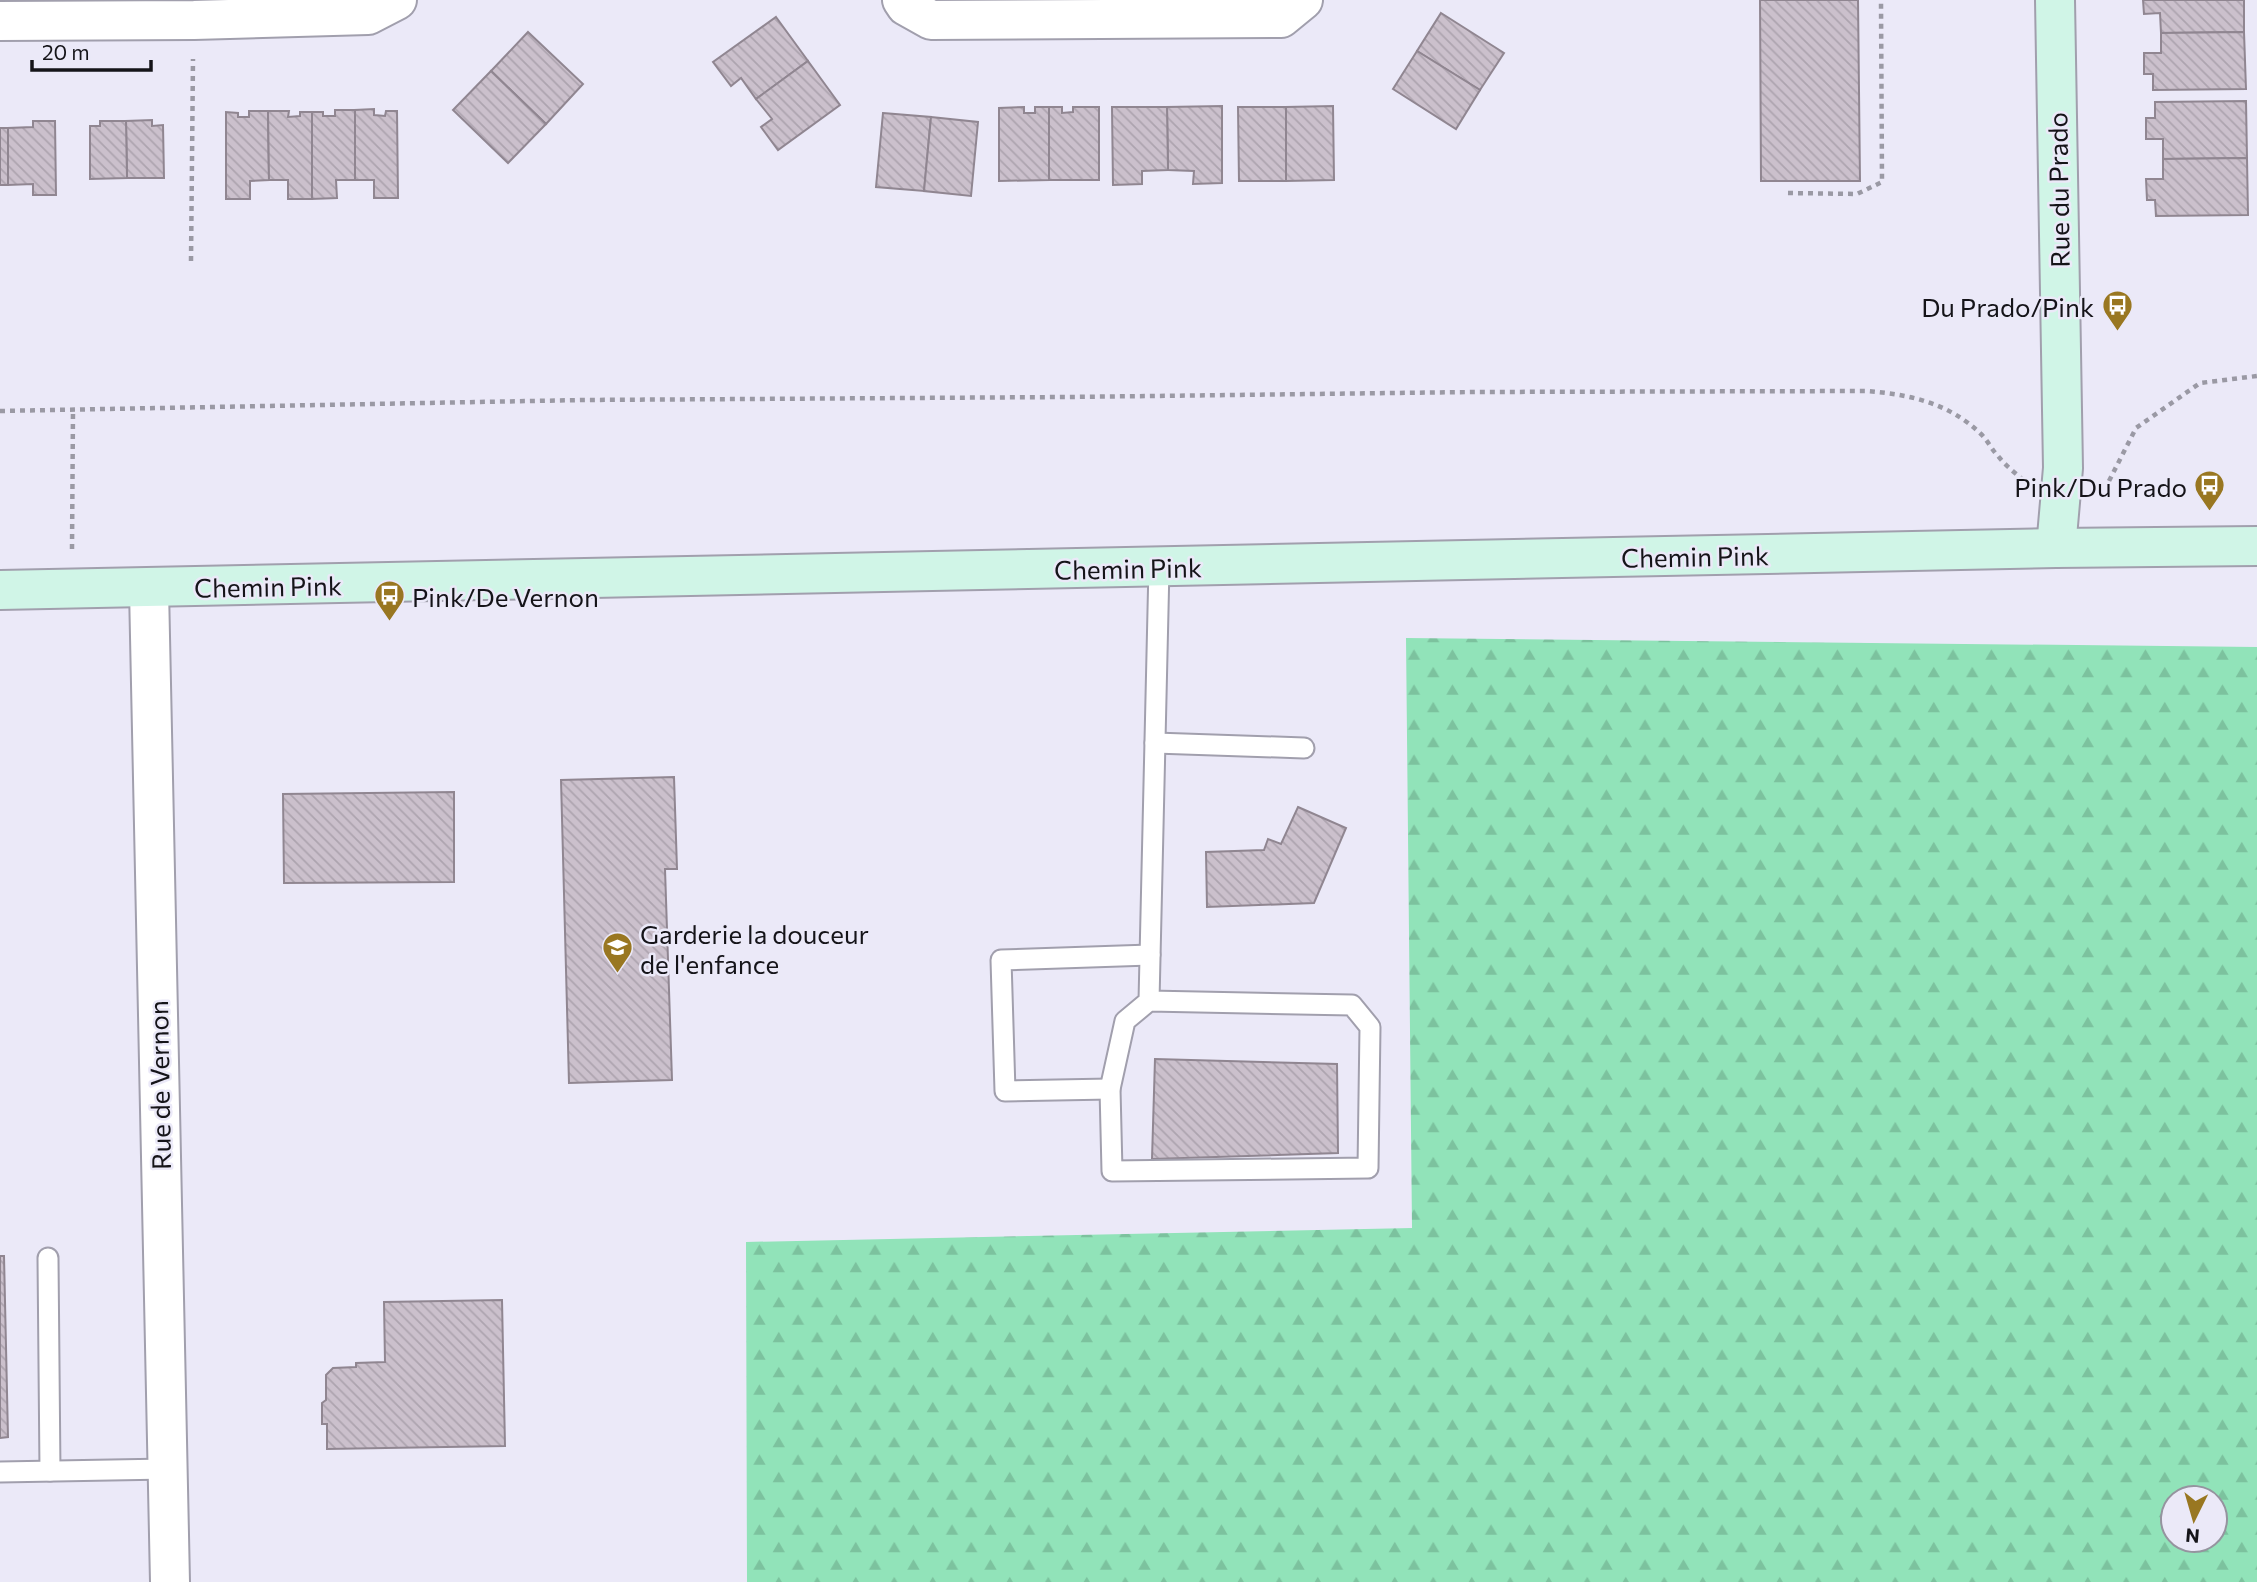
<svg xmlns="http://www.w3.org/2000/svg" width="2257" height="1582" font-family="Commissioner,sans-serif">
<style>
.forest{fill:url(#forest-firs);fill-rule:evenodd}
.building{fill:url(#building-back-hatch);stroke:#908691;stroke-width:2}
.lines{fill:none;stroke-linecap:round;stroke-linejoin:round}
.lane-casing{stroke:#a19fad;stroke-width:23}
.street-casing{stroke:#a19fad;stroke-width:42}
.secondary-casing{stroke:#a19fad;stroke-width:42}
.path{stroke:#9a99a4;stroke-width:4.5;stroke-dasharray:5 5;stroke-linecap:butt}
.lane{stroke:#fff;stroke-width:19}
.street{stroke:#fff;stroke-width:38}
.secondary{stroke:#d0f5e7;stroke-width:38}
.labels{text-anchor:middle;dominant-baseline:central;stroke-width:5;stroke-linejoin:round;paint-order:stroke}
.street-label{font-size:26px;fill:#151419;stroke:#ebe9f8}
.poi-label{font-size:26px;fill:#151419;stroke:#ebe9f8;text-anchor:end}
</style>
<defs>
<pattern id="forest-firs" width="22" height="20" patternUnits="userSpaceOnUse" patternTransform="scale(1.75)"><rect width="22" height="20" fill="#91e3b9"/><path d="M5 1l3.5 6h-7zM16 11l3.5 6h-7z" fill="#7cc29e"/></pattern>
<pattern id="building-back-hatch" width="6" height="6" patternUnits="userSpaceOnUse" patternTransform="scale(1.75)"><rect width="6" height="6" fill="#cbc0cc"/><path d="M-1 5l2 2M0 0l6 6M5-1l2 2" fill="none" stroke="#ada4af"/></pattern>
</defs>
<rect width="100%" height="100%" fill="#ebe9f8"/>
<path class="forest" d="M1406,638L2257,647V1582H747L746,1242L1412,1228ZM2173,1498H2215V1540H2173Z"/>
<g class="building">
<path d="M1760,0H1858L1860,181H1761Z"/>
<path d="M2143,0H2244V32L2161,33L2160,13L2144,14Z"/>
<path d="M1441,13L1504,53L1480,90L1417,51Z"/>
<path d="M776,17L808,61L756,99L741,78L731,86L713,62Z"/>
<path d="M528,32L583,84L546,124L491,71Z"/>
<path d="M2244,32L2246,89L2153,90V74H2144V53H2161V33Z"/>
<path d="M1417,51L1480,90L1456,129L1393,89Z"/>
<path d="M808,61L840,105L778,150L761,127L772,119L756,99Z"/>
<path d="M491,71L546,124L508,163L453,110Z"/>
<path d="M2246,101L2247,158L2163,159V139H2146V118H2155V102Z"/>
<path d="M1222,106V183L1193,184L1194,171L1168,170L1167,107Z"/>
<path d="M1333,106L1334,180L1286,181V107Z"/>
<path d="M1024,107V113H1035V107H1049V180L999,181V108Z"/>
<path d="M1049,107H1062V113L1073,112V107H1099V180H1049Z"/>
<path d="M1112,107H1167L1168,170L1142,171V184L1113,185Z"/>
<path d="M1238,107H1286V181H1239Z"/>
<path d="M374,109V115L385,116L386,111H397L398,198H374V180H355V110Z"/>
<path d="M335,110H355V180H336L337,198L312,199V112H323V116H335Z"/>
<path d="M249,111H268L269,180L250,181V199H226V112L238,113V117H249Z"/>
<path d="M268,111H289L288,117L300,116V112H312V199H288V180H269Z"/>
<path d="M883,113L931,117L924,191L876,187Z"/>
<path d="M931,117L978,122L971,196L924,191Z"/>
<path d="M152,120V126L163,125L164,178H127L126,121Z"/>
<path d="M33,121H55L56,195H33V184L8,185V128L33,127Z"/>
<path d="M100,121H126L127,178L90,179V126H100Z"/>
<rect x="0" y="128" width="8" height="57"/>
<path d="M2247,158L2248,215L2156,216L2155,200H2147L2146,179H2163V159Z"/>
<path d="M674,777L677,869H665L672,1080L569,1083L561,780Z"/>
<path d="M454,792V882L284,883L283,794Z"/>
<path d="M1298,807L1346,828L1314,903L1207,907L1206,852L1264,850L1268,839L1281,844Z"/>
<path d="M1155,1059L1337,1064L1338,1153L1152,1159Z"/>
<path d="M0,1256H4L8,1437L0,1438Z"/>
<path d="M502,1300L505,1446L327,1449V1424H322V1403L326,1400V1375L333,1368L356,1367V1363L385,1362L384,1302Z"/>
</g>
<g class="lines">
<defs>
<g id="lane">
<path d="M1155,743L1304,748"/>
<path d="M1149,1001L1125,1021L1110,1089L1112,1171L1368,1168L1370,1027L1352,1005L1149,1001L1159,567"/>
<path d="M1110,1089L1005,1091L1001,960L1150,955"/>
<path d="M48,1258L50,1471"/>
<path d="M0,1472L167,1469"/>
</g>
<g id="street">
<path d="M902,0L906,6L931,20L1281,18L1303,0"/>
<path d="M0,21L194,20L368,15L397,0"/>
<path d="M149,589L170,1582"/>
</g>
<g id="secondary">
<path d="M2055,0L2063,468L2056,548"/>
<path d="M0,590L2056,548L2257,546"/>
</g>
</defs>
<use href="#lane" class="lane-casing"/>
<use href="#street" class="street-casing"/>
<use href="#secondary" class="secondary-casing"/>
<g class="path">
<path d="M1788,193L1857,194L1882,182L1881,0"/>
<path d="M191,261L193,59"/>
<path d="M0,411L584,400L1069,397L1475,392L1865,391C1909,394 1949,403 1981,434C1988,441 1992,450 1998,456C2005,465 2014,472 2022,479"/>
<path d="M2109,481L2136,428L2200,383L2257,376"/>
<path d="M72,549L73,410"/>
</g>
<use href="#lane" class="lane"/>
<use href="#street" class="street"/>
<use href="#secondary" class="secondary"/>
</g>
<defs>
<symbol id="bus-pin" viewBox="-11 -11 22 30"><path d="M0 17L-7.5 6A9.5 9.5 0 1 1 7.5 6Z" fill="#997721" stroke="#ebe9f8"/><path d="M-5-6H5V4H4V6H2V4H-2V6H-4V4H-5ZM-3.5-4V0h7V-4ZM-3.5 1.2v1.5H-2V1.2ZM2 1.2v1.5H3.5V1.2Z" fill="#fff"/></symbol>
<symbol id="school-pin" viewBox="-11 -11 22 30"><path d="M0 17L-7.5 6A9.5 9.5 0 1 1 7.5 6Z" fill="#997721" stroke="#ebe9f8"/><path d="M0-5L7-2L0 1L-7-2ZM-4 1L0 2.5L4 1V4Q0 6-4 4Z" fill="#fff"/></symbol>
</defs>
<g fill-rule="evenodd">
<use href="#bus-pin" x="2100" y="288" width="35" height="47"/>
<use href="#bus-pin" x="2192" y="468" width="35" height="47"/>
<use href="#bus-pin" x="372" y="578" width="35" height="47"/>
<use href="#school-pin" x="600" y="930" width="35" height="47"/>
</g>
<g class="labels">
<g class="street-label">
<text transform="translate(2058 190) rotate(-91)">Rue du Prado</text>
<text transform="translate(1695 556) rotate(-1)">Chemin Pink</text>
<text transform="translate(1128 568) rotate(-1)">Chemin Pink</text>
<text transform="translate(268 586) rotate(-1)">Chemin Pink</text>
<text transform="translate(159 1085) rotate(-91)">Rue de Vernon</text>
</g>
<g class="poi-label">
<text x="2094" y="306">Du Prado/Pink</text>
<text x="2187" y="486">Pink/Du Prado</text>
<text x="412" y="596" text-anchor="start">Pink/De Vernon</text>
<text x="640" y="933" text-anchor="start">Garderie la douceur<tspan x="640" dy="30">de l'enfance</tspan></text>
</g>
</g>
<g transform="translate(2194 1519) rotate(185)"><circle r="33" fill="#ebe9f8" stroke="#95949f" stroke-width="2"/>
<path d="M0-5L12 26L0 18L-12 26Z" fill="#997721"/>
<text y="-10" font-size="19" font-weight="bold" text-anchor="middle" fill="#151419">N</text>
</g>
<path d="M32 60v10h119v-10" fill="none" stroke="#151419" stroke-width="3.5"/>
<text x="42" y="60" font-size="21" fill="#151419" stroke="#ebe9f8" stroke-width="5" paint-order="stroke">20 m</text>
</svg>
